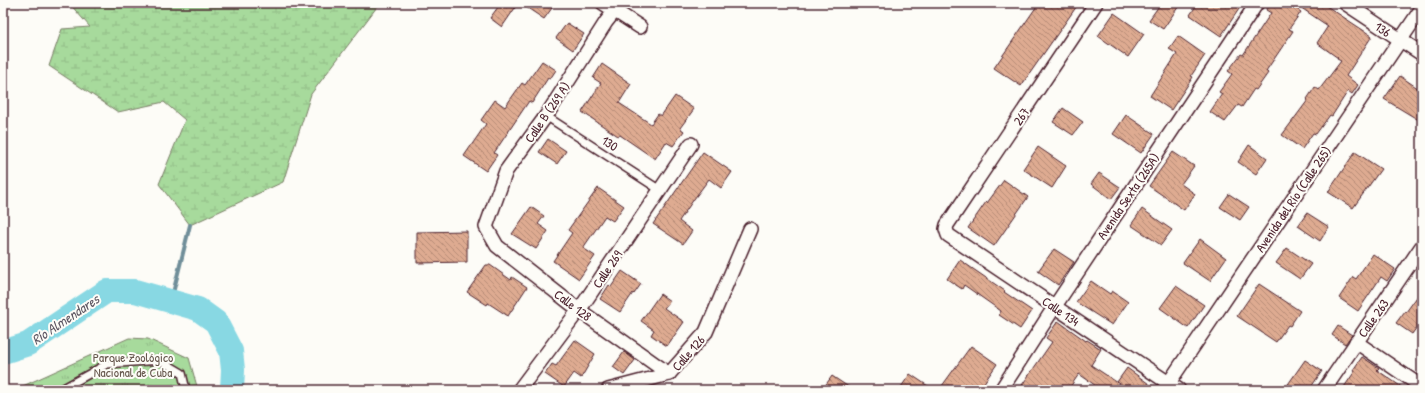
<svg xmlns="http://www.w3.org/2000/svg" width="1425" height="393" font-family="'Patrick Hand',sans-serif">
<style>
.wetland{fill:url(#wetland-marsh);stroke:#787c64}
.park{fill:url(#park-tufts);stroke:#787c64}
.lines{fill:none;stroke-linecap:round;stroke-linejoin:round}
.stream{stroke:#6f8e99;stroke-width:4}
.river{stroke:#88d8e3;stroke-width:24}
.building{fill:url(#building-back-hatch);stroke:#4a1f2b}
.service-casing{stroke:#4a1f2b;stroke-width:10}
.minor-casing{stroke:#4a1f2b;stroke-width:16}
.service{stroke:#fdfcf7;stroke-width:7}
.minor{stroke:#fdfcf7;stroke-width:13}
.labels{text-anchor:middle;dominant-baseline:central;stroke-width:4;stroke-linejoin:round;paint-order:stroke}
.street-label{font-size:13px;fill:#4a1f2b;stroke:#fdfcf7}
.park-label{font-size:13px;fill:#66574d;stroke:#fdfcf7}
.water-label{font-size:14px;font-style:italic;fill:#5d5662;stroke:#fdfcf7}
</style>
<defs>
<pattern id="wetland-marsh" width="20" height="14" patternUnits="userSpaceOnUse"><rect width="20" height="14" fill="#a7da9c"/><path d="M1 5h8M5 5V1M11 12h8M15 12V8" fill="none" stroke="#91bb87"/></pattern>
<pattern id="park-tufts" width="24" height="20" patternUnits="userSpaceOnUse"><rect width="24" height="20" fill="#a7da9c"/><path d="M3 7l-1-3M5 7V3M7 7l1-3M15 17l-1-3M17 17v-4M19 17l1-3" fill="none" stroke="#91bb87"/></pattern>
<pattern id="building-back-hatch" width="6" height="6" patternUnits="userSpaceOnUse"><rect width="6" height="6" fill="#deab91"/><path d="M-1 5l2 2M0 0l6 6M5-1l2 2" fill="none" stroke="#b68b77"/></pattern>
</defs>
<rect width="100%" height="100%" fill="#fdfcf7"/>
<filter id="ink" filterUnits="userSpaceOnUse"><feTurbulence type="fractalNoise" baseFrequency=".025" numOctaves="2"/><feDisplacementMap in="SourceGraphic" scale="8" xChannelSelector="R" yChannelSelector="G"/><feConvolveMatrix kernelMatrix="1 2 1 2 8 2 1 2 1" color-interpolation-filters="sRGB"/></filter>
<g filter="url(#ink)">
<path class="wetland" d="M69,3H380L311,94L283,182L190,225L159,184L185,120L164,102L118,112L49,66L62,29L90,27Z"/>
<path class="park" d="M129,338L148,339L189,358L198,390H14Z"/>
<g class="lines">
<path class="stream" d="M171,301L190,225"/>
<path class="river" d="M3,352L28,344L107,291H135L198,309L216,322L231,351L233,370L232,390"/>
</g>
<g class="building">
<path d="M501,3H508L515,8L502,27L490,18Z"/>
<path d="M520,3H545L552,8L544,19Z"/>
<path d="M1039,3H1079L1021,86L994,68Z"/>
<path d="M1161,3H1181L1163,29L1149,20Z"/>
<path d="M1198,3H1243L1221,36L1190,15Z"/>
<path d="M1271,3H1288L1301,12L1289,29L1293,31L1266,71L1268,73L1256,90L1254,89L1242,107L1238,105L1225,122L1210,112L1222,94L1219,92L1232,74L1228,71L1241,54L1243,55L1271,13L1266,10Z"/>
<path d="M1294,3H1322L1372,36L1346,76L1358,85L1352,94L1348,91L1332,116L1330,115L1316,134L1313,133L1302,149L1282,135L1308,100L1307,99L1315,87L1319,90L1341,61L1337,59L1338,58L1317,43L1328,26Z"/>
<path d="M1114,13L1144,34L1128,57L1098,36Z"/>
<path d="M567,23L584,34L573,50L556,38Z"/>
<path d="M1178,36L1205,55L1191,76L1193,77L1171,110L1150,96L1177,54L1169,49Z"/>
<path d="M542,61L556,70L550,79L548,78L532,103L529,101L494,153L497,155L486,171L464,156L486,124L481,120L495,100L505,107L522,83L525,85Z"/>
<path d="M602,64L631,84L619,103L651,124L658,114L661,116L675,96L694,109L680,128L684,131L673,146L666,142L655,159L620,135L618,136L582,112L601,83L593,78Z"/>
<path d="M1400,76L1422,91V122L1384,99Z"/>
<path d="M1063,108L1083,122L1073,135L1053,122Z"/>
<path d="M1126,115L1154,134L1141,153L1113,134Z"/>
<path d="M548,139L566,151L557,164L539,152Z"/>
<path d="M1249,145L1267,158L1256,174L1238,162Z"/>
<path d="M1038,147L1066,166L1052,188L1023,169Z"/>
<path d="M703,152L732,172L721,188L709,179L694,199L679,221L692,231L683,244L653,224Z"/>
<path d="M1173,152L1194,166L1181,184L1195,194L1184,210L1149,186Z"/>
<path d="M1355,152L1381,169L1353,208L1328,192Z"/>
<path d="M1099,173L1120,187L1111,199L1091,184Z"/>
<path d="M1004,180L1028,197L994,246L968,228L986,202L987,203Z"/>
<path d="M598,188L624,206L613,221L605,216L583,248L595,256L579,279L553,261L572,233L568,230Z"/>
<path d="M1229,194L1249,207L1240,220L1220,207Z"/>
<path d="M531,207L544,216L538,224L548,231L536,249L512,234Z"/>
<path d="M1142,209L1172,230L1161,245L1131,225Z"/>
<path d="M1307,213L1329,227L1320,241L1298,226Z"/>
<path d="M467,231V262L417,263V232Z"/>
<path d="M1200,239L1226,258L1210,281L1183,263Z"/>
<path d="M1287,248L1311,264L1300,279L1276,263Z"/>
<path d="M1054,249L1074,262L1058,285L1038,271Z"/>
<path d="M1373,254L1395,269L1387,281L1381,277L1358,311L1339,298L1353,277L1356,279Z"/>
<path d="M960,260L1005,291L1004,292L1032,311L1020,329L999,315L1001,311L964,285L962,289L947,279Z"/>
<path d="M486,265H490L511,280L512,277L527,287L508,316L488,303L487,305L467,292Z"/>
<path d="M622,271L641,284L634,294L633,293L620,312L600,299L609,285L611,287Z"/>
<path d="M1091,281L1110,294L1112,291L1128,302L1112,325L1076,302Z"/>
<path d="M1259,284L1300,311L1290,326L1288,325L1276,342L1237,316Z"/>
<path d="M1176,286L1204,305L1188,328L1160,308Z"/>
<path d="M1422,290V320L1412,334L1396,323L1405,311L1406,312Z"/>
<path d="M660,294L670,301L664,308L684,322L667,346L651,335L654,330L641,321Z"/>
<path d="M1058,321L1086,341L1087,340L1101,349L1091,365L1118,383L1113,390H1102L1079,374L1068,390H1028L1022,385L1052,342L1046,338Z"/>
<path d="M1338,326L1352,335L1345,344L1332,335Z"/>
<path d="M575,340L595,354L581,378L574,373L564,387L545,374L552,364L556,366Z"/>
<path d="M971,346L997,364L979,390H939Z"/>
<path d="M624,352L635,360L624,375L613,367Z"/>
<path d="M1362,357L1379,368L1377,370L1406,390H1342L1355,371L1353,370Z"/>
<path d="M1305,360L1322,371L1309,390H1284Z"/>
<path d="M1127,368L1156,389V390H1130L1117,382Z"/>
<path d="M910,374L934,390H899Z"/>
<path d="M832,376L853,390H822Z"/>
</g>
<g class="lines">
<defs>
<g id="service">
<path d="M546,116L660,190"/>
<path d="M60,390L107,364L160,360L182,373L186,390"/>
</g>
<g id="minor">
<path d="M603,3L640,27"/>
<path d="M621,3L606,22L546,116L506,171L486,227L497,246L579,310L669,374"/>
<path d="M1096,3L947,225L946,229L948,235L1179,390"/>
<path d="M1345,3L1422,54"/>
<path d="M1356,342L1422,387"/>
<path d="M519,390L584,303L691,144"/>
<path d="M608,390L669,374L706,332L750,229"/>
<path d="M1001,390L1055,306L1257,3"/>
<path d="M1164,390L1422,8"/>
<path d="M1324,390L1422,246"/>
</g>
</defs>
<use href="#service" class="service-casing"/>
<use href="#minor" class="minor-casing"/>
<use href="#service" class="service"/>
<use href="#minor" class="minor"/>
</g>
</g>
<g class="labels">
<g class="street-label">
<text transform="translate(1383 29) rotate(34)">136</text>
<text transform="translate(547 112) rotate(-56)">Calle B (269 A)</text>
<text transform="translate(1021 116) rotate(-56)">267</text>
<text transform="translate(610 143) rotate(33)">130</text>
<text transform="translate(1128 196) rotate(-56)">Avenida Sexta (265A)</text>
<text transform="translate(1293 199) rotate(-56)">Avenida del Río (Calle 265)</text>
<text transform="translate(607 269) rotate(-56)">Calle 269</text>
<text transform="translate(573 305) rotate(37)">Calle 128</text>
<text transform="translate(1061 311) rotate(34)">Calle 134</text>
<text transform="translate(1373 318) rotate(-55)">Calle 263</text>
<text transform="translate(688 353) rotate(-49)">Calle 126</text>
</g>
<g class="park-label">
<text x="133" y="357">Parque Zoológico<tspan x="133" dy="15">Nacional de Cuba</tspan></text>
</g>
<g class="water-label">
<text transform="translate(65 319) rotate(-34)">Río Almendares</text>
</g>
</g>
<rect width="1425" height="393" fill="none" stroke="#fdfcf7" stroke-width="16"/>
<rect x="8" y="8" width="1409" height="377" fill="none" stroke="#4a1f2b" stroke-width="1.5" filter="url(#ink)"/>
</svg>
